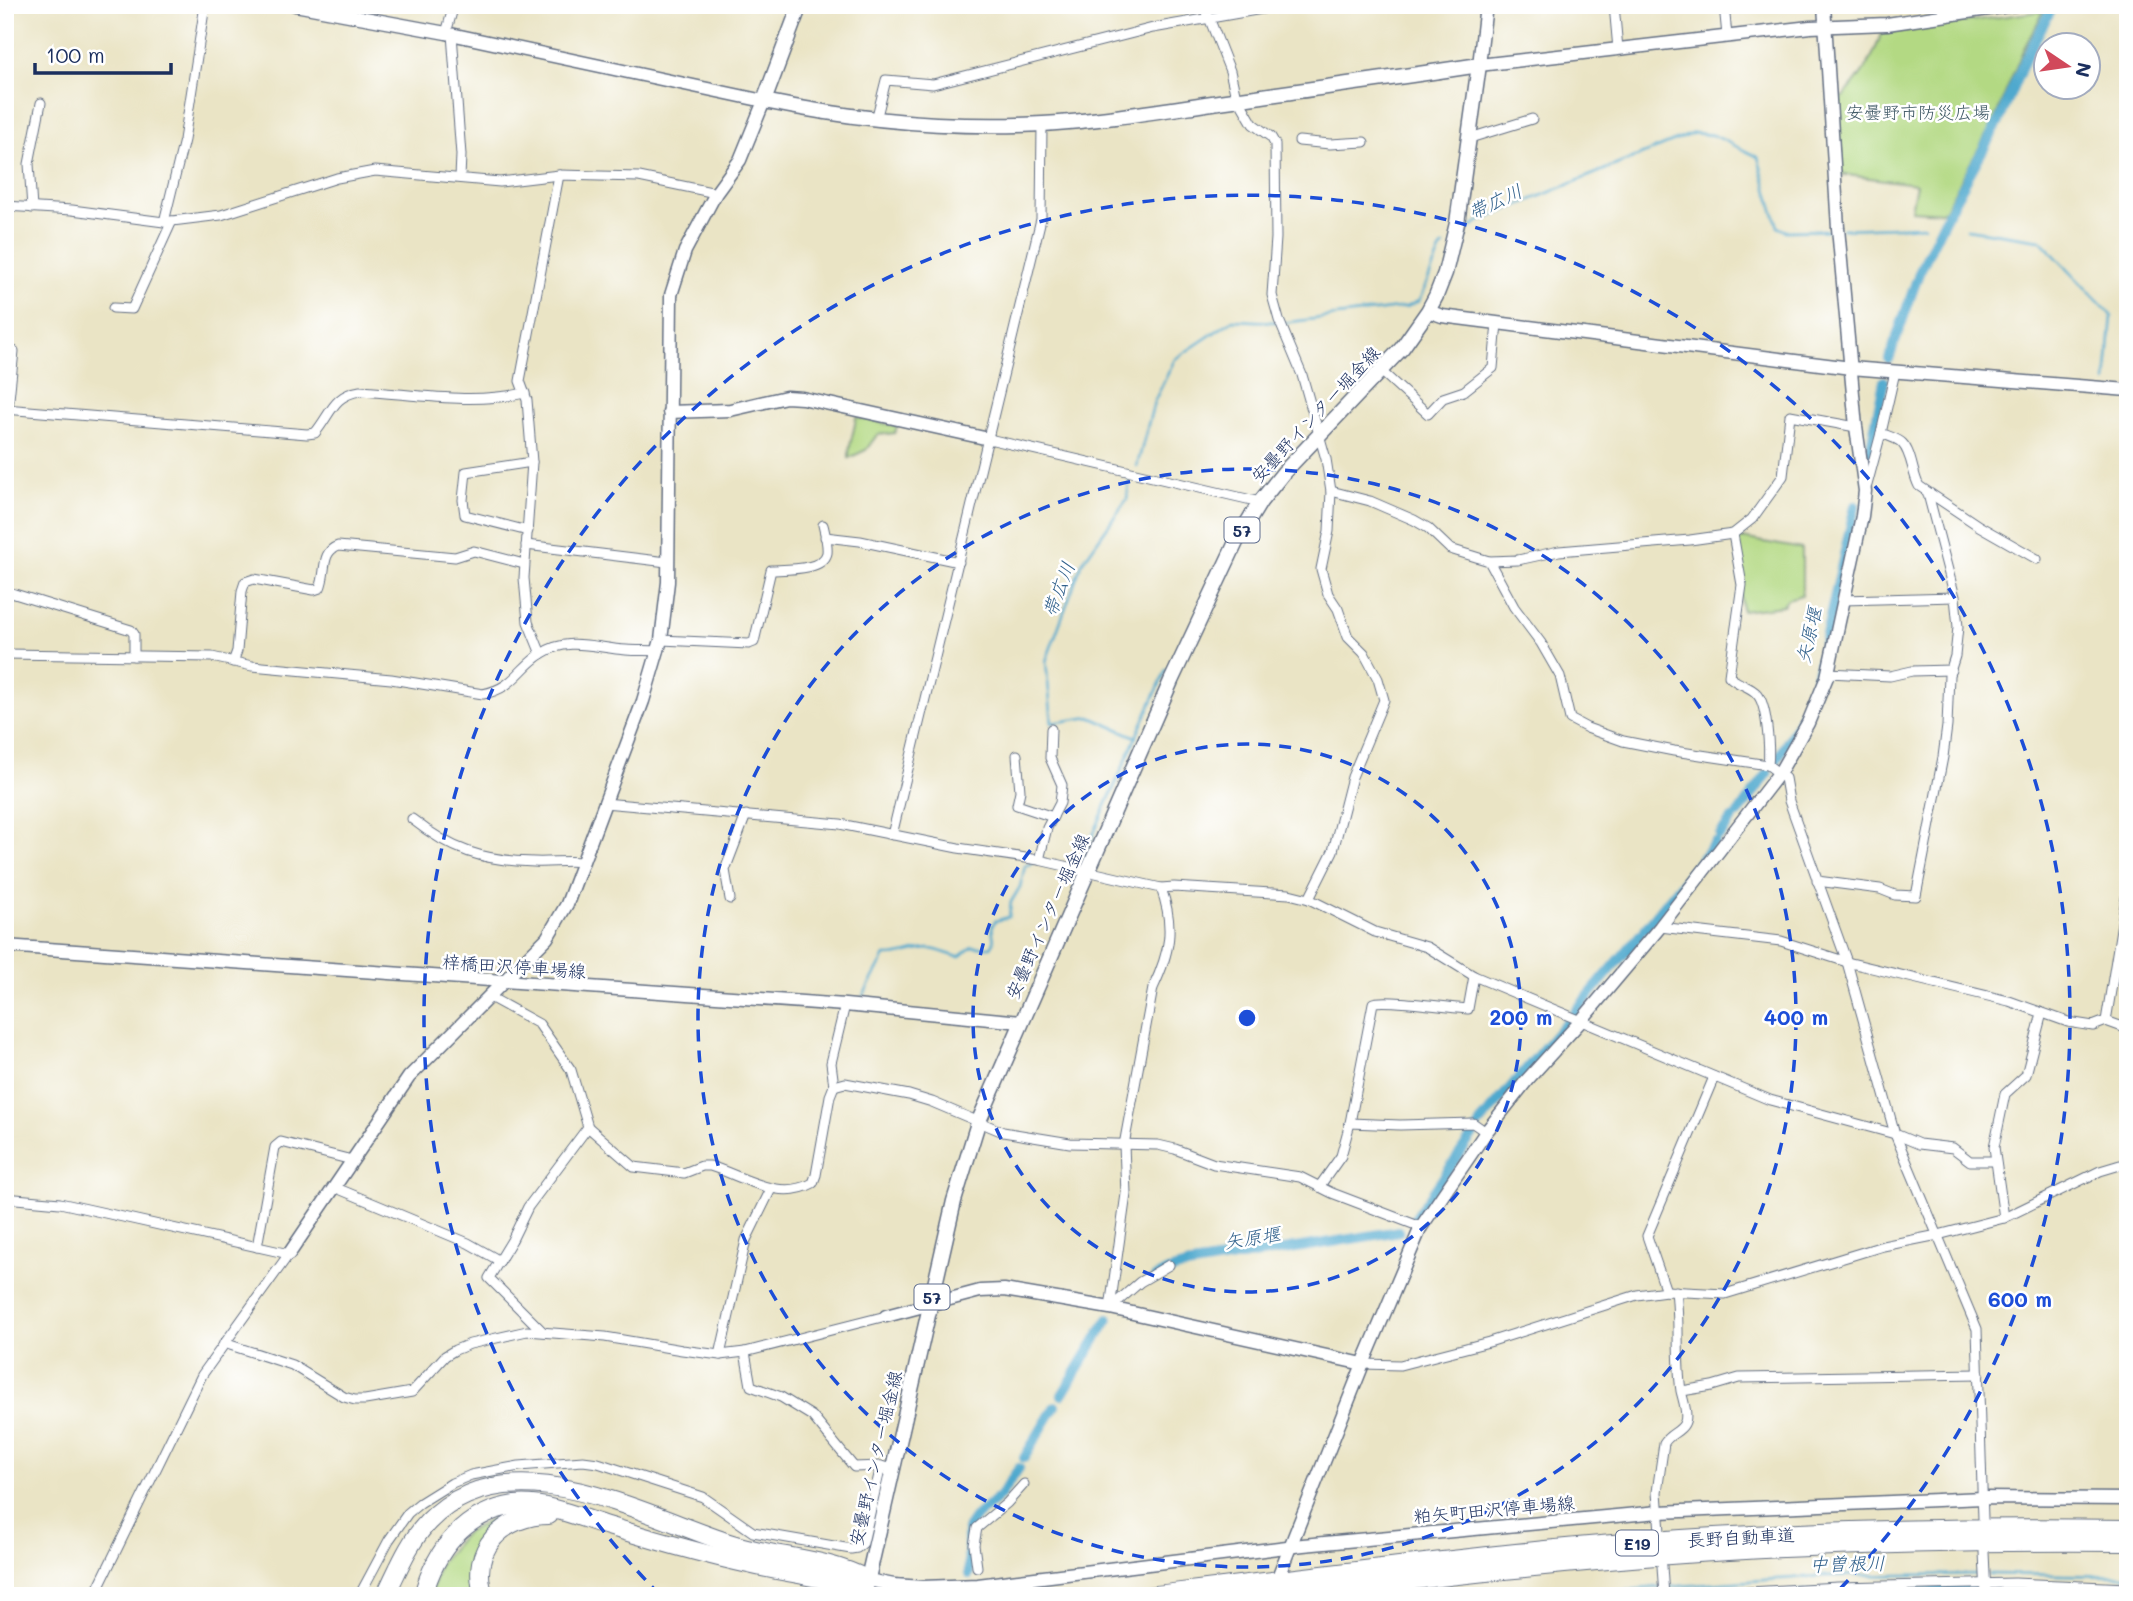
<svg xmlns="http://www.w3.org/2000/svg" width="2133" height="1601" font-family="Mali,'Klee One',sans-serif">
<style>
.green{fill:#b3d983;stroke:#678470;stroke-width:2}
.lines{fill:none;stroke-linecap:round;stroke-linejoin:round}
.stream{stroke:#50a9ce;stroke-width:2.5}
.canal{stroke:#50a9ce;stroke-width:10}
.street-casing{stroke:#636e82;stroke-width:11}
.secondary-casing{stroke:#636e82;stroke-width:15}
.primary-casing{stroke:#636e82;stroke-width:17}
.highway-casing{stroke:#636e82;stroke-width:20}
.street{stroke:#fff;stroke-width:9}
.secondary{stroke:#fff;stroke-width:12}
.primary{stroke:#fff;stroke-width:14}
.highway{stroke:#fff;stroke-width:18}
.ring{fill:none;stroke:#1d4ed8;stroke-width:3.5;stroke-dasharray:12 9}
.labels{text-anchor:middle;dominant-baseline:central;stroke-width:5;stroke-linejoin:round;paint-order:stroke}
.shield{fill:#fff;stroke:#5f6d8e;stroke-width:2}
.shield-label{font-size:16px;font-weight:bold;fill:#1b2f5e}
.park-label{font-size:18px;fill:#415a67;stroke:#fff}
.street-label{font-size:18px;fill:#1b2f5e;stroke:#fff}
.water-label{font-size:19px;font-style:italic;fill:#30608b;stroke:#fff}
.centre{fill:#1d4ed8;stroke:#fff;stroke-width:3.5}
.ring-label{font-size:21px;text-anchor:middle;font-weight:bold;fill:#1d4ed8;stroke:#fff;stroke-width:5;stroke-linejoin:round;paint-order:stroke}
</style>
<rect width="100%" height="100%" fill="#fff"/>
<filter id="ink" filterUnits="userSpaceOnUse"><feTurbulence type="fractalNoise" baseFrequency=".0143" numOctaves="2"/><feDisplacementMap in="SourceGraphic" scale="14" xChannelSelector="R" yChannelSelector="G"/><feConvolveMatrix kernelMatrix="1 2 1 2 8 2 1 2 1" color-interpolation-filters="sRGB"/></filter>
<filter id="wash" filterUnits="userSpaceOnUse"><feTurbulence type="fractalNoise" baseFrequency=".00686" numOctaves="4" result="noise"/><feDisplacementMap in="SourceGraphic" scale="28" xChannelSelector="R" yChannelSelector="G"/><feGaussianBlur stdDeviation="1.57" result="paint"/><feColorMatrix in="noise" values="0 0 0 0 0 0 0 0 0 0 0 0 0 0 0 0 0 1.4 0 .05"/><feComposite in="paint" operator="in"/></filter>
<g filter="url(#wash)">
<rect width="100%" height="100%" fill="#eae4c5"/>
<g class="green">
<path d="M2044,11L2023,50L1994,121L1943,212L1911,210L1916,184L1839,174L1834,97H1843C1859,79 1875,57 1881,33Z"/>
<path d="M856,417L897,426L895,433L877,435L866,450L849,458C848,444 855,431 856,417Z"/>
<path d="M1737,537L1802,549V595L1787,599L1783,606L1742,611Z"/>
<path d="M507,1511L509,1518L487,1536L479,1596H430L439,1564L465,1533Z"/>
</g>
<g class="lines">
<g class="stream">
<path d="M1842,229L1924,226"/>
<path d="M1967,229L2040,240L2112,316L2106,382"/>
<path d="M1461,234L1480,221L1694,133L1713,135L1758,157L1778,227L1786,231L1832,230"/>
<path d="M1283,323L1406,307L1419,301L1441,249L1444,246"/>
<path d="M2105,392L2104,395L2128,397"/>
<path d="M1137,466L1154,402L1175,359L1233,320L1276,322"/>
<path d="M1136,737L1166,670"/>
<path d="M1077,866L1080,865L1136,737L1090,717L1052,723L1046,661L1082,563L1127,499L1130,475"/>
<path d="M863,996L885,956C902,957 913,949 930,949C940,950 949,955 959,957L972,947H991L994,942L992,926L995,921L1009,917L1011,902L1020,887L1025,866L1033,863"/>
<path d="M1989,1574L2128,1576"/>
<path d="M1667,1587L1821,1576L1982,1574"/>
<path d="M1567,1596L1661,1587"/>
</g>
<g class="canal">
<path d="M1948,213L2000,119L2026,57L2051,10"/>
<path d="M1889,359L1919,273L1945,219"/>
<path d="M1869,457L1884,381"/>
<path d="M1774,764L1798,724L1814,688L1855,506"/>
<path d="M1738,814L1768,773"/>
<path d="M1720,835L1732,819"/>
<path d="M1645,929L1715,842"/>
<path d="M1574,1013L1640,935"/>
<path d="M1480,1123L1568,1020"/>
<path d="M1414,1220L1476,1130"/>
<path d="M1155,1278L1168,1271L1186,1266L1399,1231"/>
<path d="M1062,1395L1108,1319"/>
<path d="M1024,1458L1055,1406"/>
<path d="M969,1574L968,1527L974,1518L999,1497L1019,1468"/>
<path d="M1992,1591L2014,1588L2040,1591L2128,1593"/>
<path d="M1791,1596L1980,1590"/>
</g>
</g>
</g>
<g filter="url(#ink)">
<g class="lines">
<defs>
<g id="street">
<path d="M1204,5L1230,71L1235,93L1253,124L1271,137L1275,144L1276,238L1272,295L1279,320L1302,375L1326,459L1331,491L1329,531L1321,569L1328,594L1338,609L1348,637L1364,653L1378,679L1384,700L1352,777L1333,851L1309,899"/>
<path d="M1614,5L1618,49"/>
<path d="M1724,5L1727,36"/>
<path d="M446,33L454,5"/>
<path d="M452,34L461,155L460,178"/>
<path d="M876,120L886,80L933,84L1153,28L1285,5"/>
<path d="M1470,138L1532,119"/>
<path d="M1299,141L1330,144L1364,142"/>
<path d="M5,206L72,210L164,222L221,215L337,178L375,171L500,182L559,175L639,177L716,193"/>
<path d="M32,208L29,164L41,103"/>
<path d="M164,222L184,140L205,5"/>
<path d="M113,308L132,309L172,221"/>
<path d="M5,350L14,351L8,409"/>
<path d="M1381,371L1428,414L1443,398L1464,391L1493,368L1497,323"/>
<path d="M1895,372L1881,433C1887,436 1897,438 1902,443C1912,453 1912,473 1919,486L1979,526L2037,559"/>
<path d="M5,409L307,434L315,433C331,414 333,395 360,391C414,394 471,405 525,393"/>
<path d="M989,439L1260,502"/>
<path d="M1867,485L1881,433"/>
<path d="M1331,491L1370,501L1414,520L1428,528L1450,549L1489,561L1518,560L1559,551L1690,540L1733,534L1752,519L1783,476L1790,415L1856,427"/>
<path d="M528,531L465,515L463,500L466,472L532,462"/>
<path d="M1733,534L1742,585L1729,676C1737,685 1749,685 1757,694C1767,704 1770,749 1768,765"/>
<path d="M825,537L860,541L959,562"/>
<path d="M526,545L667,562"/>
<path d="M1489,561L1514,607L1541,643L1560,676L1570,719L1587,728L1623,741L1674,751L1768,765L1785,778L1789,801L1847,962L1895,1134L1977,1329L1983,1519"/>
<path d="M5,591L131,630L134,634V656"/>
<path d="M1843,600L1955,597"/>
<path d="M661,640L749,644L754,642L771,570C786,569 823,571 827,553C828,544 825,533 823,525"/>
<path d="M5,654L212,657L252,666L391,679L483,694C514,688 518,669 541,654C569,636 595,648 626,650C637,651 648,650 659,651"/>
<path d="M541,654L528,622L524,578L532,462L527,400L520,381L559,175"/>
<path d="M233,662L237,651L242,591L245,582L254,579L314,590L320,588C327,573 320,552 338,546L455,557L474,551L524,564"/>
<path d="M1828,673L1890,676L1912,671L1951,670"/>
<path d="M1017,755L1020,791L1017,805L1053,817"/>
<path d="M604,803L840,824L958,848L1039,860L1161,888L1174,887L1289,894L1309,899L1375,932L1427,947L1474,976L1770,1100L1895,1134L1919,1144L1953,1148L1970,1161H1995"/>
<path d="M412,819C451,850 483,861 534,862C550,863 566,860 583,862"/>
<path d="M892,835L1041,219L1042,124"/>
<path d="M1039,860L1047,828L1060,803L1062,785L1050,758L1051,729"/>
<path d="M1817,881L1880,889L1895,895L1916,896L1943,757L1947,726L1949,675L1955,656L1958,627L1955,597L1928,494"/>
<path d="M730,899L725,870L746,815"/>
<path d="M1660,927L1781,941L1847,962L2009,1001L2068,1022L2093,1026L2106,1021L2128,1029"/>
<path d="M488,996L539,1024L571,1070L588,1127L634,1167L684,1173L702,1166H710C743,1176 779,1202 813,1183L816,1175L830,1096L834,1086L831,1063L845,1005"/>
<path d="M2106,1021L2128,886"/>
<path d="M834,1086L845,1083L909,1095L932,1102L1003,1132L1070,1143L1158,1145L1175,1149L1214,1164L1300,1177L1332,1193L1421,1227"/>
<path d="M1350,1123L1400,1125L1473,1123L1486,1132"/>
<path d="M334,1187L468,1243L500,1261"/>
<path d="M1319,1187L1341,1156L1350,1123L1373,1003C1382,998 1452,1008 1468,1009L1474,976"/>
<path d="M5,1198L60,1203L289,1254L202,1375L94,1596"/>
<path d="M2004,1218L1994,1147L2005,1094L2026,1075L2042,1013"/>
<path d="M257,1247L275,1147L281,1142L352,1160"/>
<path d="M1666,1291L1647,1236L1714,1077"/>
<path d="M1110,1308L1126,1194L1124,1145L1153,988C1170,952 1175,927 1161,888"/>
<path d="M1110,1308L1140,1282L1169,1265"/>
<path d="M542,1331L489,1278L512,1240L528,1207L588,1127"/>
<path d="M224,1343L292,1365L344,1397L355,1400H365L412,1392L445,1356L455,1350L470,1344L527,1331L605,1337L682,1350L720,1355L745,1352L886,1316"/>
<path d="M745,1352L751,1386L781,1397L812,1416L854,1467L881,1466"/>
<path d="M720,1355L746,1240L771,1189"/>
<path d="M1363,1364L1400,1365L1489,1342L1637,1295L1666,1291L1725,1294L1883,1246L1938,1235L2004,1218L2100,1171L2120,1165L2128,1166"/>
<path d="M1682,1391L1712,1386L1739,1378L1979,1374"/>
<path d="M1660,1532L1657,1492L1664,1443C1669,1434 1680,1432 1684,1424C1689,1416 1683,1400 1681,1391C1676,1357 1680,1325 1676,1291"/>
<path d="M1984,1552L1986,1596"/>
<path d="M1662,1566L1664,1596"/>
<path d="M977,1567L974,1545L977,1528L1007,1503L1024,1484"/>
<path d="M359,1596L389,1540L408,1513L420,1503L452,1483L471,1475L519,1466L583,1461L598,1463L703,1497L753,1532L851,1549L857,1548L863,1543L881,1466L893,1469"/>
<path d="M1680,1596L1838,1587L2015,1583L2128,1588"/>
</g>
<g id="secondary">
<path d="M1486,5L1479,65L1810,27L1887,24L2015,5"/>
<path d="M1428,311L1442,316L1851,368L2128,390"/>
<path d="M669,412L730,410L786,397L802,398L989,439"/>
<path d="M5,946L845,1005L1021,1022"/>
<path d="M289,1254L409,1077L547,938L567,904L643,701L661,640L668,582L671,295L685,251L716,193L740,160L764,101L446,33L295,5"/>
<path d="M886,1316L980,1291L1004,1290L1110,1308L1363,1364"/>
<path d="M1280,1572L1363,1364L1421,1227L1486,1132L1527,1080L1580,1022L1660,927L1780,772L1808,723L1827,677L1862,516L1865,491L1856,427L1838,228L1824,5"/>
<path d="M868,1580L894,1585L923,1587L978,1585L1303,1545L1659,1512L1983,1498L2128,1499"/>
</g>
<path id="primary" d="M800,5L764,101C856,120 949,129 1043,124C1112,120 1180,107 1248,98C1325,87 1402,77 1479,65L1457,223L1445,273L1436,296L1428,311L1402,348L1284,472L1260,502L1238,538L1171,681L978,1123L954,1201L864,1596"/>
<g id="highway">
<path d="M385,1596C398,1570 408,1543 428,1522C507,1439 641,1514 729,1543C774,1558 826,1557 868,1580"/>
<path d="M423,1596C435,1550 465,1512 515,1505C545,1502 579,1517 608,1526C670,1545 733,1563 798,1574C819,1578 840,1583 861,1580"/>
<path d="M484,1596C468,1549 504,1515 549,1515"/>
<path d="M1148,1596C1271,1581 1393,1566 1516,1553C1718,1532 1924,1526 2128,1529"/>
<path d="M1276,1596C1444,1576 1613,1556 1783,1548C1898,1543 2013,1541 2128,1542"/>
</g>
</defs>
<use href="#street" class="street-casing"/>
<use href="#secondary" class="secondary-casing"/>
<use href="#primary" class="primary-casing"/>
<use href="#highway" class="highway-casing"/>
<use href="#street" class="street"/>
<use href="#secondary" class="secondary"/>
<use href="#primary" class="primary"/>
<use href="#highway" class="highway"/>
</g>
</g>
<g class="ring">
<circle cx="1247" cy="1018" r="274"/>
<circle cx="1247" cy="1018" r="549"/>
<path d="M660 1595A823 823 0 1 1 1834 1595"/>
</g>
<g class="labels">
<g class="shield">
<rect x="1224.5" y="517.5" width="35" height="25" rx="5"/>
<rect x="914.5" y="1284.5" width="35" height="25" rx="5"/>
<rect x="1616" y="1530.5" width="42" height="25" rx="5"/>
</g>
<g class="shield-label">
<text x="1242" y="530">57</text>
<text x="932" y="1297">57</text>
<text x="1637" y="1543">E19</text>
</g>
<g class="park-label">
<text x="1918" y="112">安曇野市防災広場</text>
</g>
<g class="street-label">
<text transform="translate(1315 414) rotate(-47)">安曇野インター堀金線</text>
<text transform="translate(1047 916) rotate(-66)">安曇野インター堀金線</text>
<text transform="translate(514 966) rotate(4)">梓橋田沢停車場線</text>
<text transform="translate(875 1458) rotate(-77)">安曇野インター堀金線</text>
<text transform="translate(1494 1509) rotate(-5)">粕矢町田沢停車場線</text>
<text transform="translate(1741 1537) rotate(-3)">長野自動車道</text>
</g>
<g class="water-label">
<text transform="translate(1495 201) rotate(-25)">帯広川</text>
<text transform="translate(1058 589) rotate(-69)">帯広川</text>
<text transform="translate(1808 635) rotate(-77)">矢原堰</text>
<text transform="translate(1252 1237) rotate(-9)">矢原堰</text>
<text transform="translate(1847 1563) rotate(-1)">中曽根川</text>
</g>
</g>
<circle cx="1247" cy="1018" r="10" class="centre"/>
<g class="ring-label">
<text x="1521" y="1025">200 m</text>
<text x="1796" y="1025">400 m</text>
<text x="2020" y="1307">600 m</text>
</g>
<rect width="2133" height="1601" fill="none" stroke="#fff" stroke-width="28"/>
<g transform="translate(2067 66) rotate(103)"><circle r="33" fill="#ffffff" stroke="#a4acbf" stroke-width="2"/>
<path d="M0-5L12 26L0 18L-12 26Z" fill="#d1495b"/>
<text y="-10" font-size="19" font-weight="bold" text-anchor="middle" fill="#1b2f5e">N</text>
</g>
<path d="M35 63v10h136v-10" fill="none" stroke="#1b2f5e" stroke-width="3.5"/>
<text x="46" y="63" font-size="21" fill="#1b2f5e" stroke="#ffffff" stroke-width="5" paint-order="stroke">100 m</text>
</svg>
